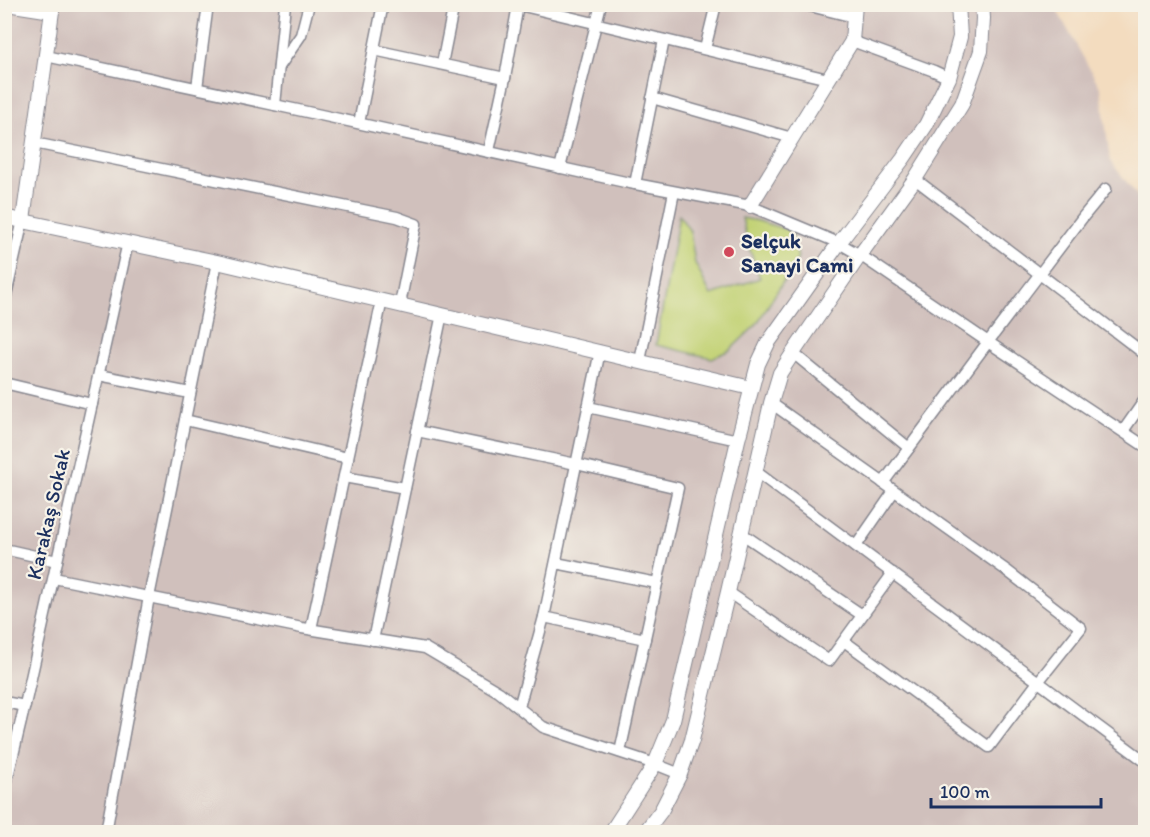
<svg xmlns="http://www.w3.org/2000/svg" width="1150" height="837" font-family="Itim,sans-serif">
<style>
.industrial{fill:#d0c0bc}
.green{fill:#c2d274;stroke:#6e8069;stroke-width:1.5}
.lines{fill:none;stroke-linecap:round;stroke-linejoin:round}
.street-casing{stroke:#87868e;stroke-width:13}
.secondary-casing{stroke:#87868e;stroke-width:16}
.street{stroke:#fff;stroke-width:10}
.secondary{stroke:#fff;stroke-width:14}
.poi-dot{fill:#d1495b;stroke:#f7f3e8;stroke-width:2}
.labels{text-anchor:middle;dominant-baseline:central;stroke-width:4.5;stroke-linejoin:round;paint-order:stroke}
.poi-label{font-size:21px;font-weight:bold;fill:#1b2f5e;stroke:#f7f3e8;text-anchor:start}
.street-label{font-size:21px;fill:#1b2f5e;stroke:#f7f3e8}
</style>
<rect width="100%" height="100%" fill="#f7f3e8"/>
<filter id="ink" filterUnits="userSpaceOnUse"><feTurbulence type="fractalNoise" baseFrequency=".0167" numOctaves="2"/><feDisplacementMap in="SourceGraphic" scale="12" xChannelSelector="R" yChannelSelector="G"/><feConvolveMatrix kernelMatrix="1 2 1 2 8 2 1 2 1" color-interpolation-filters="sRGB"/></filter>
<filter id="wash" filterUnits="userSpaceOnUse"><feTurbulence type="fractalNoise" baseFrequency=".008" numOctaves="4" result="noise"/><feDisplacementMap in="SourceGraphic" scale="24" xChannelSelector="R" yChannelSelector="G"/><feGaussianBlur stdDeviation="1.35" result="paint"/><feColorMatrix in="noise" values="0 0 0 0 0 0 0 0 0 0 0 0 0 0 0 0 0 1.4 0 .05"/><feComposite in="paint" operator="in"/></filter>
<g filter="url(#wash)">
<rect width="100%" height="100%" fill="#f3dcbf"/>
<path class="industrial" d="M5,5H1054L1101,89L1110,161L1145,205V832H5Z"/>
<path class="green" d="M679,215L690,231L695,263L711,295L760,278L748,245L742,218L758,221L792,231L798,258L756,325L730,350L712,358L656,345Z"/>
</g>
<g filter="url(#ink)">
<g class="lines">
<defs>
<g id="street">
<path d="M515,4L828,79"/>
<path d="M802,4L854,17"/>
<path d="M852,41L934,71L949,78"/>
<path d="M705,49L716,4"/>
<path d="M374,50L505,78"/>
<path d="M46,56L298,110L625,182L750,206L839,243L860,255L988,342L1083,217L1106,189"/>
<path d="M442,64L454,4"/>
<path d="M279,67L301,35L309,4"/>
<path d="M197,88L208,4"/>
<path d="M652,98L792,138"/>
<path d="M275,105L285,4"/>
<path d="M359,123L383,4"/>
<path d="M34,143L397,217L416,224L400,304"/>
<path d="M489,151L505,78L518,5"/>
<path d="M560,168L601,4"/>
<path d="M915,179L1146,355"/>
<path d="M635,184L664,40"/>
<path d="M4,304L23,220"/>
<path d="M793,353L909,448"/>
<path d="M640,361L674,192"/>
<path d="M99,375L190,393"/>
<path d="M4,383L92,404"/>
<path d="M771,403L1006,570L1081,628L1038,682L989,747L844,641"/>
<path d="M588,407L738,440"/>
<path d="M185,420L348,458"/>
<path d="M417,431L576,464L678,488L620,752"/>
<path d="M1123,431L1146,398"/>
<path d="M755,471L1146,762"/>
<path d="M344,477L405,488"/>
<path d="M883,483L988,342L1146,447"/>
<path d="M741,533L862,615"/>
<path d="M856,546L894,491"/>
<path d="M4,549L57,561"/>
<path d="M556,563L657,583"/>
<path d="M54,578L302,628L425,648L499,692L543,727L655,764L680,774"/>
<path d="M728,592L829,661L893,573"/>
<path d="M544,617L645,639"/>
<path d="M311,629L382,300"/>
<path d="M373,640L442,314"/>
<path d="M4,702L25,706"/>
<path d="M519,707L544,617L600,351"/>
<path d="M4,793L27,696L128,242"/>
<path d="M106,832L149,597L217,262"/>
</g>
<g id="secondary">
<path d="M7,4L52,11"/>
<path d="M750,206L852,41L855,4"/>
<path d="M4,217L217,262L751,388"/>
<path d="M23,220L53,4"/>
<path d="M611,832L655,764L673,720L738,440L758,364L768,343L839,243L903,159L926,125L949,78L960,37L958,4"/>
<path d="M645,832L661,811L680,774L692,740L728,592L771,403L780,373L793,353L860,255L915,179L962,104L981,51L983,18L982,4"/>
</g>
</defs>
<use href="#street" class="street-casing"/>
<use href="#secondary" class="secondary-casing"/>
<use href="#street" class="street"/>
<use href="#secondary" class="secondary"/>
</g>
</g>
<circle class="poi-dot" cx="729" cy="252" r="6"/>
<g class="labels">
<g class="poi-label">
<text x="741" y="240">Selçuk<tspan x="741" dy="24">Sanayi Cami</tspan></text>
</g>
<g class="street-label">
<text transform="translate(48 514) rotate(-77)">Karakaş Sokak</text>
</g>
</g>
<rect width="1150" height="837" fill="none" stroke="#f7f3e8" stroke-width="24"/>
<path d="M931 798v9h170v-9" fill="none" stroke="#1b2f5e" stroke-width="3"/>
<text x="940" y="798" font-size="18" fill="#1b2f5e" stroke="#f7f3e8" stroke-width="4.5" paint-order="stroke">100 m</text>
</svg>
